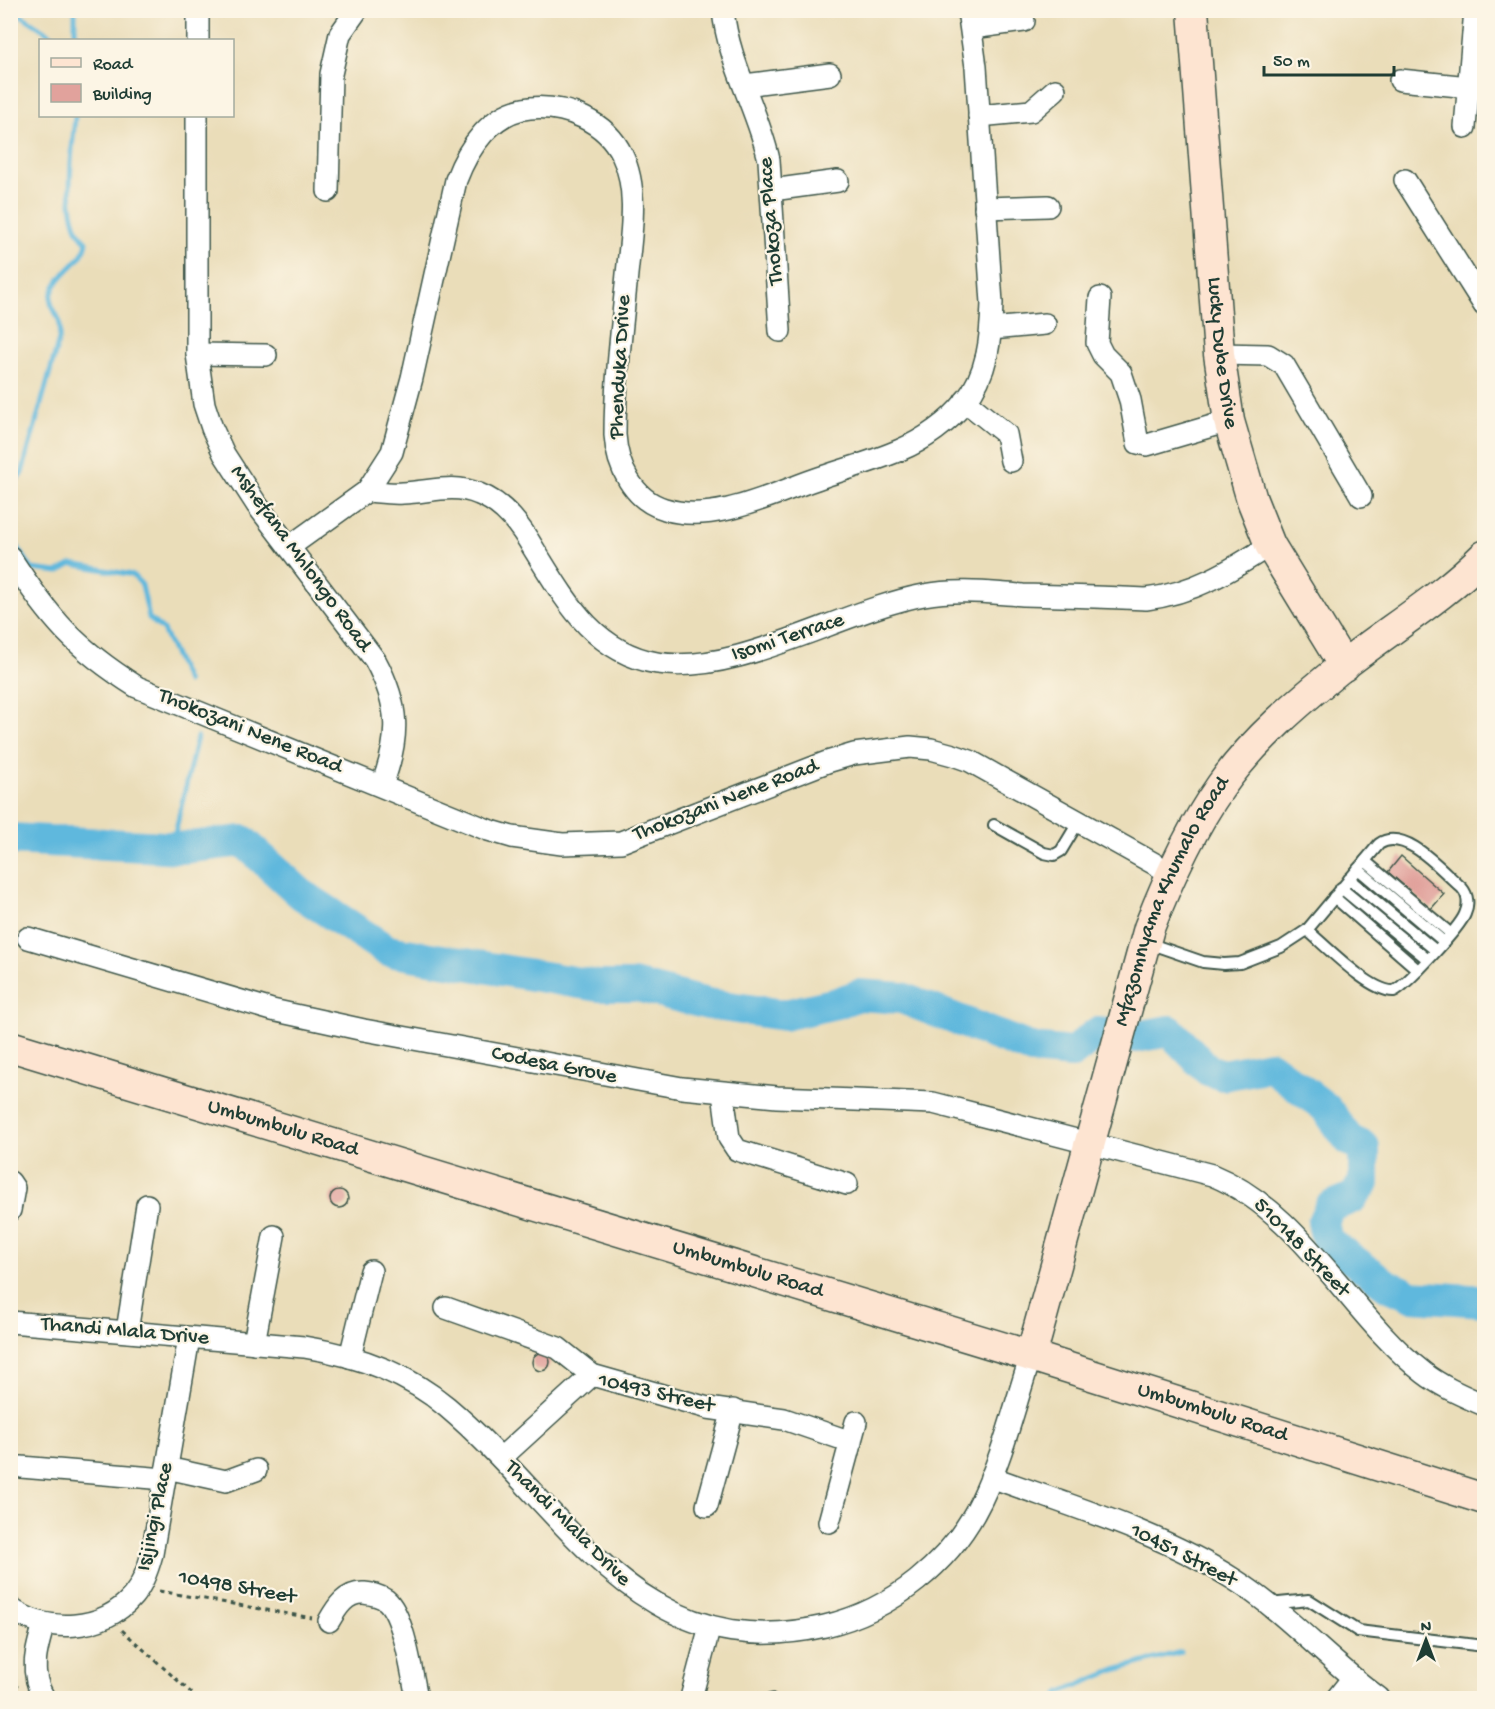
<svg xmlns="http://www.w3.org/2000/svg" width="1495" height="1709" font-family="'Gochi Hand',sans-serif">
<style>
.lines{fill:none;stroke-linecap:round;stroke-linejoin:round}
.stream{stroke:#5fb8dd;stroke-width:5}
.river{stroke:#5fb8dd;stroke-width:32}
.building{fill:#e1a29c}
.lane-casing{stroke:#3d5548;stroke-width:14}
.street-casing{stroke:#3d5548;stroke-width:24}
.secondary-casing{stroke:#3d5548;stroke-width:33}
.path{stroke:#3d5548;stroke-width:3;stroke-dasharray:4.5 4.5;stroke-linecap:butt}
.lane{stroke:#fff;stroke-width:10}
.street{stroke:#fff;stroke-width:21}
.secondary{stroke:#fde4d1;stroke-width:30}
.labels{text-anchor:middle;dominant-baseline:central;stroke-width:4.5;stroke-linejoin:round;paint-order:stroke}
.street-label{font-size:22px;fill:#1f3d34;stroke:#fcf5e5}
</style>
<rect width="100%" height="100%" fill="#fcf5e5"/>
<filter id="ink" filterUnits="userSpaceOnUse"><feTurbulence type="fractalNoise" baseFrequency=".0167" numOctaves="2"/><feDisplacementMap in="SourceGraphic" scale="12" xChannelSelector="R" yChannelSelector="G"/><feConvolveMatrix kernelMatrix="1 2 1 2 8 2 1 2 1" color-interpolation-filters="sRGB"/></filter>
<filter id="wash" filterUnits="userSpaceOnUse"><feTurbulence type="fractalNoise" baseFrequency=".008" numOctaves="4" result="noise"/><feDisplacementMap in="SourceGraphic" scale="24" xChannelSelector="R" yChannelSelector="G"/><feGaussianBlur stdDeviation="1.35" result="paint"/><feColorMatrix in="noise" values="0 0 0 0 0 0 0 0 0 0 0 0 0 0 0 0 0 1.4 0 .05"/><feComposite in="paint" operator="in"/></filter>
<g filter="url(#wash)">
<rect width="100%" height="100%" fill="#eaddb9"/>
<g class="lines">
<g class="stream">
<path d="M13,10L59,40"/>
<path d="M75,10V40"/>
<path d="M10,487L22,473L59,339C59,333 61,325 59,320C55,309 48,306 52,293C59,271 84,262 87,242C60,222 73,147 75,116"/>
<path d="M10,535L32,569L58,572L72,564L133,575L142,585L149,618L163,630L187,682"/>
<path d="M172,847L197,737"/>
<path d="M1056,1698L1061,1692L1115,1670L1181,1652"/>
</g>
<path class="river" d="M10,839L182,848L243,841L301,894L388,951L598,986H637L708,1004L784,1015L837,1003L859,995L902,998L1032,1049L1072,1053L1097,1033L1136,1037L1170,1031L1208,1070L1223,1075L1270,1066L1325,1107L1349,1140L1364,1147V1183L1352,1198L1330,1207L1323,1222L1327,1241L1387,1285L1412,1296L1484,1301"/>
</g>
<g id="blocks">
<g class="building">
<path d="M1401,856L1444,894L1431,909L1388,872Z"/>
<path d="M1379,891L1416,922L1411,928L1374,897Z"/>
<path d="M1372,900L1409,931L1404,937L1367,906Z"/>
<path d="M1364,909L1401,940L1397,947L1360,915Z"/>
<circle cx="339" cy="1199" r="9"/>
<circle cx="541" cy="1362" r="9"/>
<path d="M773,1693L781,1698H765L768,1694Z"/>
</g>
</g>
</g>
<g filter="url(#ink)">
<use href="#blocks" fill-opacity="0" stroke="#3d5548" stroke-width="1.5"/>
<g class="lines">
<defs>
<g id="lane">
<path d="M994,825L1044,853L1054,855L1061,851L1079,821"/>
<path d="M1365,861L1450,933"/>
<path d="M1358,869L1443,941"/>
<path d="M1349,879L1435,950"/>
<path d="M1341,888L1427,959"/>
<path d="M1334,897L1418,970"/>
<path d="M1148,943L1203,962L1224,964L1240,963L1281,947L1307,930L1379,844C1405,826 1442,871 1462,888C1468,895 1469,905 1465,914C1460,927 1407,985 1394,991C1370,992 1326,946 1307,930"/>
<path d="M1269,1604L1309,1600L1358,1631L1484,1646"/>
</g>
<g id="street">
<path d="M723,10C728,62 758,110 769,160L780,331"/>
<path d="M972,28L1024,21"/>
<path d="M198,40V10"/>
<path d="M1400,80L1469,87"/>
<path d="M745,85L830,74"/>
<path d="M197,116V354L204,404L212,428L224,454L257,505L375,660C400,706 400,737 382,785"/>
<path d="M979,116L1031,111L1055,90"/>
<path d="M1465,127L1475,10"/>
<path d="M1405,180L1484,305"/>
<path d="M772,190L838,181"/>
<path d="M328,191L331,74L340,34L357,10"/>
<path d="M985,208L1048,206"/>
<path d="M1100,298L1097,343L1103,355L1121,373L1130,400L1138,443L1147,445L1229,421"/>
<path d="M991,329L1045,324"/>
<path d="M197,354L266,355"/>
<path d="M1219,354L1268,355L1284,365L1361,496"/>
<path d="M965,401L1006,434L1011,461"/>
<path d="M367,491C379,492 391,494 403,493C430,492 453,483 479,494C505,504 521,527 535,551C566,601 594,652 657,663C738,676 842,610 924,595C956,589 990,593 1023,595C1064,596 1105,597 1146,599C1194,593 1230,571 1270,545"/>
<path d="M289,547L367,491L392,452L412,378L456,180C468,148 492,111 530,108C566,105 606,121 622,155C641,193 629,245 626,285C621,335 615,385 615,435C617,466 633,500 665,509C715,525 776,492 822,477C848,468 875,461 900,450C924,440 949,422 965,402C988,373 991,339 992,303L976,67L968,10"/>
<path d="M10,557C50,619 75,648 137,687L488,830L512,837L562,844L621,842L827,762L854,754L910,747L931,749L953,755L970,761L1171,873"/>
<path d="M28,938L272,1010L364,1030L682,1088L777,1097L933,1103L1212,1175C1304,1213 1348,1314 1424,1373C1442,1387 1464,1396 1484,1405"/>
<path d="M723,1093L729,1138L737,1150L847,1184"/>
<path d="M10,1182L14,1188L10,1210"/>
<path d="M446,1308L558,1348L592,1375L708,1408L784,1419L851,1442"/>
<path d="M10,1322L304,1347C355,1355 407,1373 447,1407C568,1509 637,1669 825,1626C892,1610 951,1563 981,1501C1003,1456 1015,1404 1031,1356"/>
<path d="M127,1331L147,1205"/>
<path d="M254,1343L274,1236"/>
<path d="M350,1357L371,1271"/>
<path d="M501,1458L592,1375"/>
<path d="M21,1467L165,1479"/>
<path d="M167,1468L226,1481L256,1470"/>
<path d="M991,1477C1073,1507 1160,1532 1235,1580C1287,1613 1329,1662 1379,1698"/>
<path d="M707,1506L733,1410"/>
<path d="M829,1522L856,1422"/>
<path d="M10,1608C46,1634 103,1632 133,1596C143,1584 148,1569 152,1554L189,1338"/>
<path d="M329,1621C337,1607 346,1592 364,1593C372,1594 379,1595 386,1600C404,1615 412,1675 417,1698"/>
<path d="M44,1698C29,1673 36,1650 44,1624"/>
<path d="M691,1698L710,1626"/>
<path d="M1337,1698L1352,1679"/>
</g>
<g id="secondary">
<path id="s1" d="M1193,10L1219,354L1229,421L1252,500L1270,545L1344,666"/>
<path id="s2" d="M10,1046L1031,1356L1484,1499"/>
<path id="s3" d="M1031,1356L1149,928C1168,879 1190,830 1221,786C1253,740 1301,700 1344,665C1390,629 1443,597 1484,556"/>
</g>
</defs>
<use href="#lane" class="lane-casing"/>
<use href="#street" class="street-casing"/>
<use href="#secondary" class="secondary-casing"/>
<g class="path">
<path d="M159,1591L312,1618"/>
<path d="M122,1630L197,1698"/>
<path d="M10,1691L18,1685"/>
</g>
<use href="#lane" class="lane"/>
<use href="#street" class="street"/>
<use href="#secondary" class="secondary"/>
</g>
</g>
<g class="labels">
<g class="street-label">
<text transform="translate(772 221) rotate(-95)">Thokoza Place</text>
<text stroke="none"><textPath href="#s1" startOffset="344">Lucky Dube Drive</textPath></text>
<text transform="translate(621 367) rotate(-87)">Phenduka Drive</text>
<text transform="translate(300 559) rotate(54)">Mshefana Mhlongo Road</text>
<text transform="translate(788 638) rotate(-18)">Isomi Terrace</text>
<text transform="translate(250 732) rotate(22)">Thokozani Nene Road</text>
<text transform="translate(726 801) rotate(-21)">Thokozani Nene Road</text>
<text stroke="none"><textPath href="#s3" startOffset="477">Mfazomnyama Khumalo Road</textPath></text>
<text transform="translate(554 1066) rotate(11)">Codesa Grove</text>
<text stroke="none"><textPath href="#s2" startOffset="285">Umbumbulu Road</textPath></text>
<text transform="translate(1301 1248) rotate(46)">510148 Street</text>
<text stroke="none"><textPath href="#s2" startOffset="771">Umbumbulu Road</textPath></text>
<text transform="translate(125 1332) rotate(5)">Thandi Mlala Drive</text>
<text transform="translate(656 1394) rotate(13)">10493 Street</text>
<text stroke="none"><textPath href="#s2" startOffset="1257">Umbumbulu Road</textPath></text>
<text transform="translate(156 1517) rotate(-78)">Isijingi Place</text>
<text transform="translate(567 1524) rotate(45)">Thandi Mlala Drive</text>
<text transform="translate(1183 1556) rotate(27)">10451 Street</text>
<text transform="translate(237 1588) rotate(10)">10498 Street</text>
</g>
</g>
<rect width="1495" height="1709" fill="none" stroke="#fcf5e5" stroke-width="36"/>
<rect x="39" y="39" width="195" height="78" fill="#fcf5e5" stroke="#a4ab9e" stroke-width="1.5"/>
<rect x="51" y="58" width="30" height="9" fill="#fde4d1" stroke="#a4ab9e" stroke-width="1.5"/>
<text x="93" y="69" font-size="18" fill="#1f3d34">Road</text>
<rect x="51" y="84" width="30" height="18" fill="#e1a29c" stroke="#a4ab9e" stroke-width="1.5"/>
<text x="93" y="99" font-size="18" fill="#1f3d34">Building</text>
<g transform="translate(1426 1640)" stroke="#fcf5e5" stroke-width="4.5" paint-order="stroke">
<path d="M0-4.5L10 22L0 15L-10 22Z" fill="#1f3d34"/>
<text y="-9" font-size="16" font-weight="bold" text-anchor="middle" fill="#1f3d34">N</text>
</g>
<path d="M1264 66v9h130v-9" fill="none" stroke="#1f3d34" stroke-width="3"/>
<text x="1273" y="66" font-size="18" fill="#1f3d34" stroke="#fcf5e5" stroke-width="4.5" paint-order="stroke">50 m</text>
</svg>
